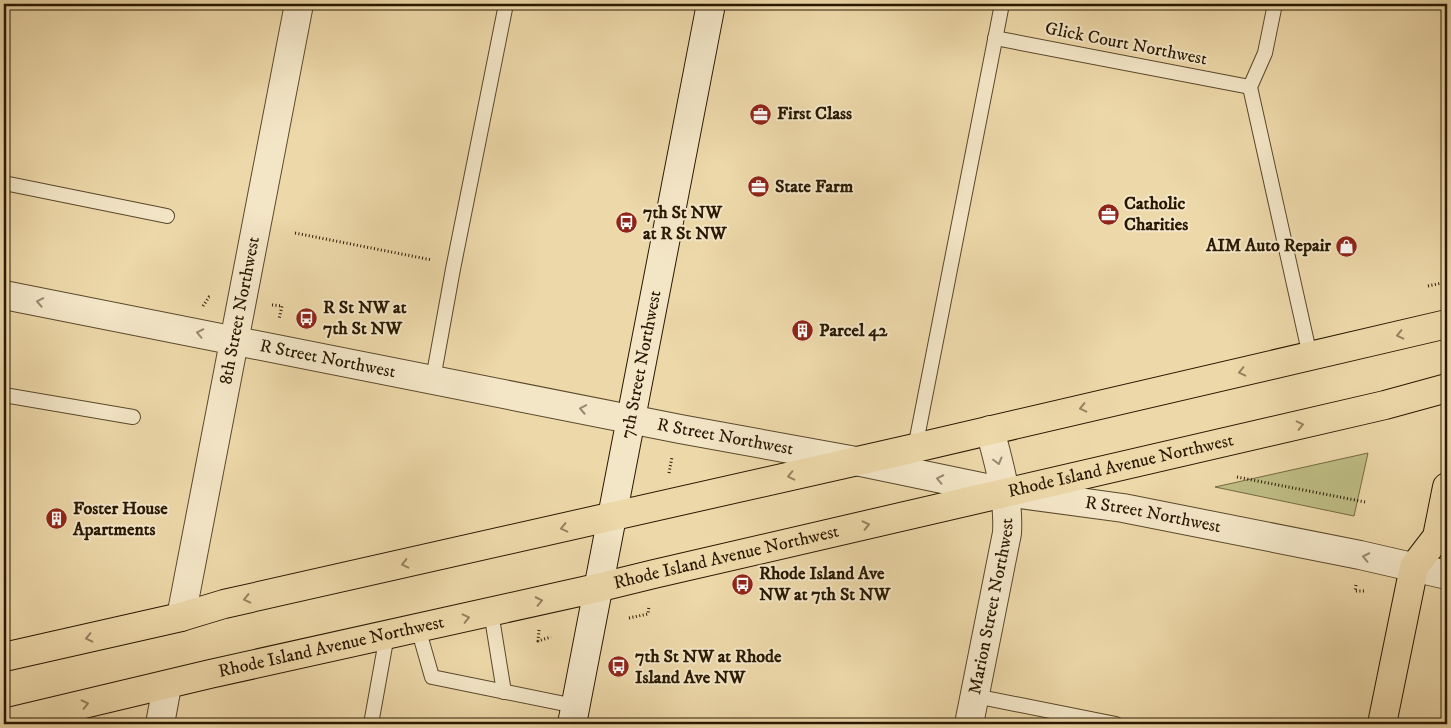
<svg xmlns="http://www.w3.org/2000/svg" width="1451" height="728" font-family="'IM FELL DW Pica',serif">
<style>
.green{fill:#bebd84;stroke:#746a42}
.lines{fill:none;stroke-linecap:round;stroke-linejoin:round}
.service-casing{stroke:#5a482b;stroke-width:16}
.minor-casing{stroke:#5a482b;stroke-width:30}
.tertiary-casing{stroke:#5a482b;stroke-width:30}
.secondary-casing{stroke:#291801;stroke-width:30}
.trunk-casing{stroke:#291801;stroke-width:30}
.path{stroke:#291801;stroke-width:3;stroke-dasharray:1 2.5;stroke-linecap:butt}
.service{stroke:#f3e6c7;stroke-width:14}
.minor{stroke:#f3e6c7;stroke-width:28}
.tertiary{stroke:#f3e6c7;stroke-width:28}
.secondary{stroke:#f3e6c7;stroke-width:28}
.trunk{stroke:#edd8a9;stroke-width:28}
.oneway{stroke:#98896e}
.oneway2{stroke:#95825d}
.labels{text-anchor:middle;dominant-baseline:central;stroke-width:4;stroke-linejoin:round;paint-order:stroke}
.street-label{font-size:18px;fill:#291801;stroke:#f3e6c7}
.poi-label{font-size:18px;font-weight:bold;fill:#291801;stroke:#f3e6c7;text-anchor:start}
</style>
<rect width="100%" height="100%" fill="#edd8a9"/>
<filter id="stains"><feTurbulence type="fractalNoise" baseFrequency=".004" numOctaves="4"/><feColorMatrix values="0 0 0 0 .2 0 0 0 0 .09 0 0 0 0 .02 0 0 0 .5 -.17"/></filter>
<radialGradient id="worn" r=".72"><stop offset=".6" stop-color="#630" stop-opacity="0"/><stop offset="1" stop-color="#630" stop-opacity=".3"/></radialGradient>
<path class="green" d="M1368,453L1354,516L1215,487Z"/>
<g class="lines">
<defs>
<g id="service">
<path d="M1275,4L1265,53L1250,87L1310,356"/>
<path d="M995,38L1250,87"/>
<path d="M4,183L167,216"/>
<path d="M433,379L453,269L506,4"/>
<path d="M4,395L133,417"/>
<path d="M915,448L1002,4"/>
<path d="M491,612L504,692"/>
<path d="M418,628L432,677L575,706"/>
<path d="M975,696L1116,724"/>
<path d="M371,724L387,635"/>
</g>
<g id="minor">
<path id="s1" d="M181,617L299,4"/>
<path d="M160,724L167,686"/>
<path id="s2" d="M969,724L1007,533C1009,497 999,464 990,430"/>
</g>
<g id="tertiary">
<path id="s3" d="M4,295L680,429L856,461L1005,492L1123,508L1360,555L1447,575"/>
</g>
<g id="secondary">
<path id="s4" d="M572,724L711,4"/>
</g>
<g id="trunk">
<path d="M4,657L181,617L224,604L915,448L1447,324"/>
<path id="s5" d="M4,723L210,674L597,588L654,574L1385,405L1447,388"/>
<path d="M1382,724L1414,567L1437,537L1447,487"/>
</g>
</defs>
<use href="#service" class="service-casing"/>
<use href="#minor" class="minor-casing"/>
<use href="#tertiary" class="tertiary-casing"/>
<use href="#secondary" class="secondary-casing"/>
<use href="#trunk" class="trunk-casing"/>
<g class="path">
<path d="M295,233L432,260"/>
<path d="M1428,286L1447,282"/>
<path d="M272,305L282,306L279,319"/>
<path d="M203,306L209,297L212,296"/>
<path d="M669,473L672,457"/>
<path d="M1237,477L1365,502"/>
<path d="M1356,585L1355,591H1366"/>
<path d="M629,618L648,614L649,606"/>
<path d="M539,630L538,641L551,637"/>
</g>
<use href="#service" class="service"/>
<use href="#minor" class="minor"/>
<use href="#tertiary" class="tertiary"/>
<use href="#secondary" class="secondary"/>
<use href="#trunk" class="trunk"/>
</g>
<defs><path id="oneway-chevron" d="M-2-3.5L2.5 0L-2 3.5" fill="none" stroke-width="1.6" stroke-linecap="round" stroke-linejoin="round" transform="scale(1.25)"/></defs>
<g class="oneway">
<use href="#oneway-chevron" transform="translate(40 302) rotate(-169)"/>
<use href="#oneway-chevron" transform="translate(200 333) rotate(-168)"/>
<use href="#oneway-chevron" transform="translate(583 409) rotate(-169)"/>
<use href="#oneway-chevron" transform="translate(998 461) rotate(75)"/>
<use href="#oneway-chevron" transform="translate(940 479) rotate(-168)"/>
<use href="#oneway-chevron" transform="translate(1366 557) rotate(-168)"/>
</g>
<g class="oneway2">
<use href="#oneway-chevron" transform="translate(1400 335) rotate(167)"/>
<use href="#oneway-chevron" transform="translate(1242 372) rotate(167)"/>
<use href="#oneway-chevron" transform="translate(1083 408) rotate(167)"/>
<use href="#oneway-chevron" transform="translate(1300 425) rotate(-13)"/>
<use href="#oneway-chevron" transform="translate(791 476) rotate(167)"/>
<use href="#oneway-chevron" transform="translate(866 525) rotate(-13)"/>
<use href="#oneway-chevron" transform="translate(564 528) rotate(167)"/>
<use href="#oneway-chevron" transform="translate(405 564) rotate(167)"/>
<use href="#oneway-chevron" transform="translate(247 599) rotate(167)"/>
<use href="#oneway-chevron" transform="translate(539 601) rotate(-12)"/>
<use href="#oneway-chevron" transform="translate(466 618) rotate(-13)"/>
<use href="#oneway-chevron" transform="translate(89 638) rotate(167)"/>
<use href="#oneway-chevron" transform="translate(85 704) rotate(-13)"/>
</g>
<defs>
<symbol id="office-disc" viewBox="-11 -11 22 22"><circle r="9.5" fill="#8f2418" stroke="#f3e6c7"/><path d="M-6-3h4V-5.5h4V-3h4V5H-6ZM-1-4.5V-3h2v-1.5ZM-6 0V1H6V0Z" fill="#fff"/></symbol>
<symbol id="bus-disc" viewBox="-11 -11 22 22"><circle r="9.5" fill="#8f2418" stroke="#f3e6c7"/><path d="M-5-6H5V4H4V6H2V4H-2V6H-4V4H-5ZM-3.5-4V0h7V-4ZM-3.5 1.2v1.5H-2V1.2ZM2 1.2v1.5H3.5V1.2Z" fill="#fff"/></symbol>
<symbol id="shop-disc" viewBox="-11 -11 22 22"><circle r="9.5" fill="#8f2418" stroke="#f3e6c7"/><path d="M-5-2.5h2.3a2.7 3.5 0 0 1 5.4 0H5L5.5 6h-11ZM-1.5-2.5h3a1.5 2.3 0 0 0-3 0Z" fill="#fff"/></symbol>
<symbol id="building-disc" viewBox="-11 -11 22 22"><circle r="9.5" fill="#8f2418" stroke="#f3e6c7"/><path d="M-4-6H4V6H1V3H-1V6H-4ZM-2.5-4.3h1.7v1.8h-1.7ZM.8-4.3h1.7v1.8H.8ZM-2.5-1h1.7V.8h-1.7ZM.8-1h1.7V.8H.8Z" fill="#fff"/></symbol>
</defs>
<g fill-rule="evenodd">
<use href="#office-disc" x="748" y="102" width="25" height="25"/>
<use href="#office-disc" x="746" y="174" width="25" height="25"/>
<use href="#office-disc" x="1096" y="202" width="25" height="25"/>
<use href="#bus-disc" x="614" y="210" width="25" height="25"/>
<use href="#shop-disc" x="1334" y="234" width="25" height="25"/>
<use href="#bus-disc" x="294" y="306" width="25" height="25"/>
<use href="#building-disc" x="790" y="318" width="25" height="25"/>
<use href="#building-disc" x="44" y="506" width="25" height="25"/>
<use href="#bus-disc" x="730" y="572" width="25" height="25"/>
<use href="#bus-disc" x="606" y="654" width="25" height="25"/>
</g>
<g class="labels">
<g class="street-label">
<text transform="translate(1126 44) rotate(11)">Glick Court Northwest</text>
<text stroke="none"><textPath href="#s1" startOffset="312">8th Street Northwest</textPath></text>
<text stroke="none"><textPath href="#s3" startOffset="330">R Street Northwest</textPath></text>
<text stroke="none"><textPath href="#s4" startOffset="366">7th Street Northwest</textPath></text>
<text stroke="none"><textPath href="#s3" startOffset="735">R Street Northwest</textPath></text>
<text stroke="none"><textPath href="#s5" startOffset="1146">Rhode Island Avenue Northwest</textPath></text>
<text stroke="none"><textPath href="#s3" startOffset="1170">R Street Northwest</textPath></text>
<text stroke="none"><textPath href="#s5" startOffset="741">Rhode Island Avenue Northwest</textPath></text>
<text stroke="none"><textPath href="#s2" startOffset="120">Marion Street Northwest</textPath></text>
<text stroke="none"><textPath href="#s5" startOffset="336">Rhode Island Avenue Northwest</textPath></text>
</g>
<g class="poi-label">
<text x="777" y="114">First Class</text>
<text x="775" y="187">State Farm</text>
<text x="1124" y="204">Catholic<tspan x="1124" dy="21">Charities</tspan></text>
<text x="643" y="213">7th St NW<tspan x="643" dy="21">at R St NW</tspan></text>
<text x="1331" y="246" text-anchor="end">AIM Auto Repair</text>
<text x="323" y="308">R St NW at<tspan x="323" dy="21">7th St NW</tspan></text>
<text x="819" y="331">Parcel 42</text>
<text x="73" y="509">Foster House<tspan x="73" dy="21">Apartments</tspan></text>
<text x="759" y="574">Rhode Island Ave<tspan x="759" dy="21">NW at 7th St NW</tspan></text>
<text x="635" y="657">7th St NW at Rhode<tspan x="635" dy="21">Island Ave NW</tspan></text>
</g>
</g>
<rect width="1451" height="728" fill="none" stroke="#edd8a9" stroke-width="20"/>
<rect x="5" y="5" width="1441" height="718" fill="none" stroke="#291801" stroke-width="2.5"/>
<rect x="10" y="10" width="1431" height="708" fill="none" stroke="#291801"/>
<rect width="100%" height="100%" filter="url(#stains)"/>
<rect width="100%" height="100%" fill="url(#worn)"/>
</svg>
